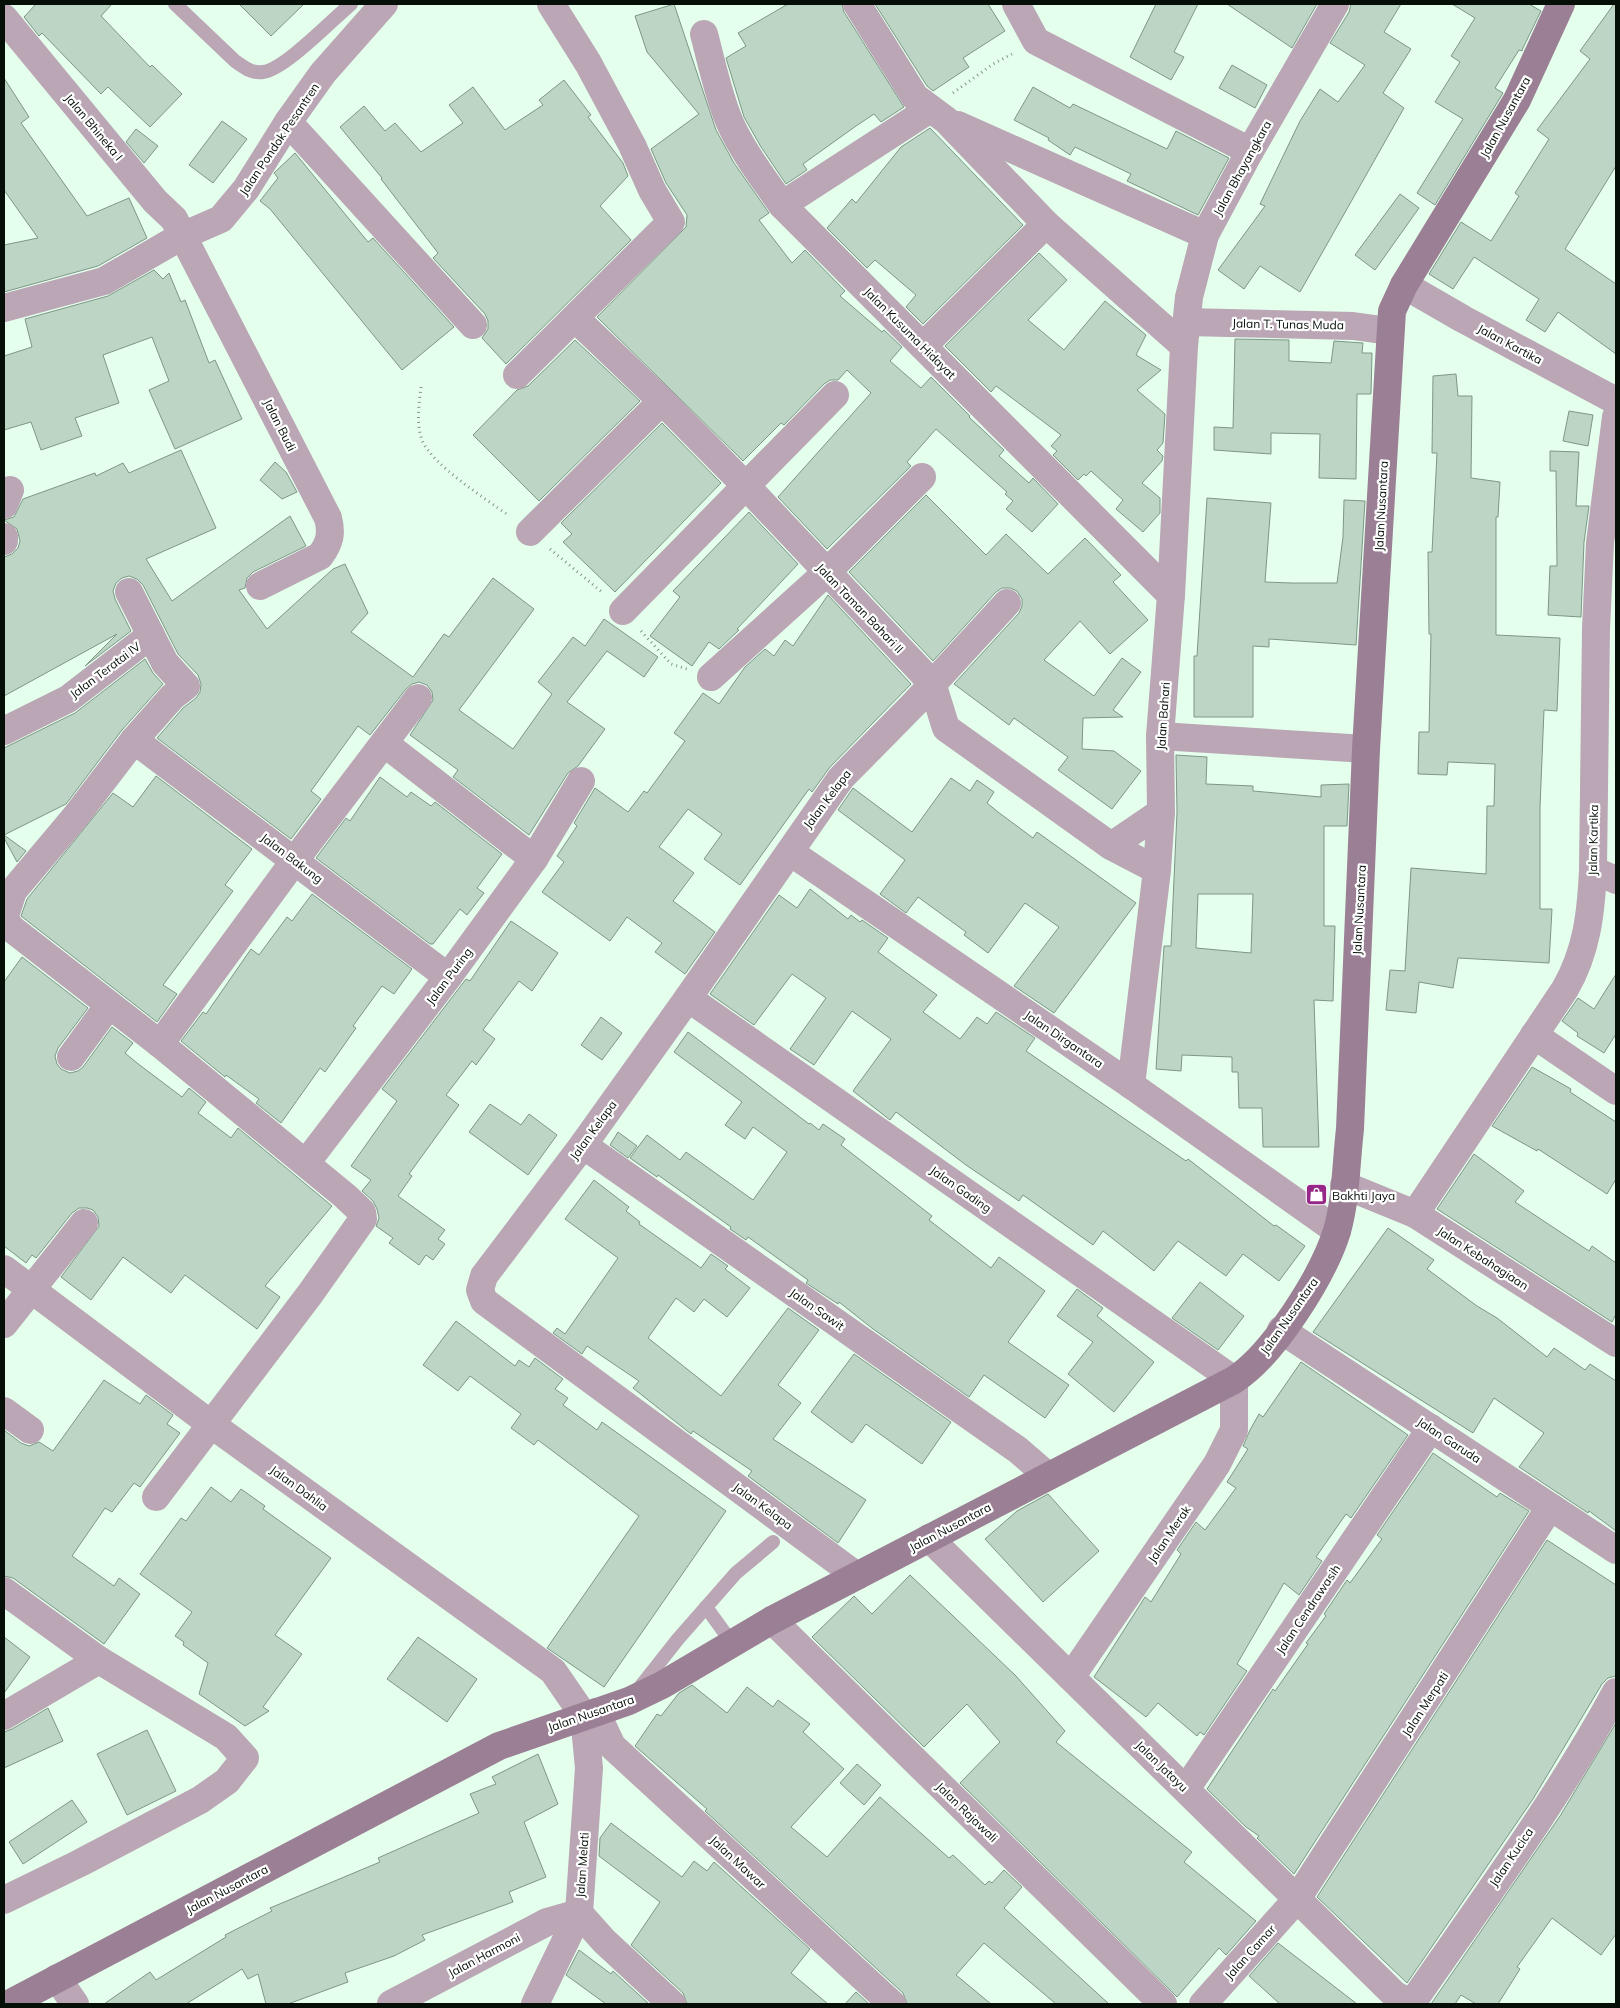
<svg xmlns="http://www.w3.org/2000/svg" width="1620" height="2008" font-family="Mulish,sans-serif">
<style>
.building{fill:#bcd5c4;stroke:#7f9686;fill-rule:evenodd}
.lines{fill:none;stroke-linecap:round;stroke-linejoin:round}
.path{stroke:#839689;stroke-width:3;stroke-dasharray:1 4;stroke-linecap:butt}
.service{stroke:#baa6b5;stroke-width:14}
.minor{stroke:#baa6b5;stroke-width:28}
.secondary{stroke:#9b7f94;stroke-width:28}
.labels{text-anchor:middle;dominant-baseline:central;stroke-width:4.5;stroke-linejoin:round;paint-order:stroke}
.street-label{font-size:12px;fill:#060e08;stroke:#fff}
.poi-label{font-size:12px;fill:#060e08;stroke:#fff;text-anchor:start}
</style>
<rect width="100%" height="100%" fill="#e5ffed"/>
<g class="building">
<path d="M36,4H112L101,16L150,67L152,65L182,94L150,127L108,87L101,94L42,33L39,36L24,17Z"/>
<path d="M239,4H304L271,36Z"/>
<path d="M674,4L716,130L734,163L769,213L759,220L792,263L805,250L845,291L840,296L882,332L884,330L902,347L890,361L921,388L931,377L970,416L969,417L1004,450L999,456L1029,483L1033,478L1058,504L1032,532L1006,509L1013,501L1005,494L1007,492L936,429L907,462L911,466L827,549L778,497L871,393L847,370L838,380H830L824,384L784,425L781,423L743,461L597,317L686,227L687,215L666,183L651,149L699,114L647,52L635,16Z"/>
<path d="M788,4H842L844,12L904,107L881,122L874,114L856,126L803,164L807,170L786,184L761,147L744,117L726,58L746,46L738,33Z"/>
<path d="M875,4H988L1005,31L963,58L969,67L933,91L927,86Z"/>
<path d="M1156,4H1198L1174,52L1184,57L1171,80L1130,57Z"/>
<path d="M1227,4H1317L1292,48Z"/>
<path d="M1351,4H1401L1384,32L1411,49L1383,93L1404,108L1300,292L1260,266L1244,289L1218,270L1265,206L1260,204L1300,121L1320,89L1338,102L1365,65L1330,43L1349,12Z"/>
<path d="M1452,4H1529L1541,11L1523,48L1522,51L1519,50L1495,88L1503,93L1435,205L1417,193L1463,119L1435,102L1460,62L1451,56L1475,18Z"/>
<path d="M1614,4H1616V166L1565,249L1616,284V354L1558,312L1545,332L1526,320L1539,299L1474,257L1453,289L1429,274L1461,222L1491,241L1519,196L1515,193L1549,139L1537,130L1590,59L1580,51Z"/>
<path d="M1232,65L1267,85L1255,108L1219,88Z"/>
<path d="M4,78L29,117L21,123L87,216L129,198L147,238L98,266L4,292V245L38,238L4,190Z"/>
<path d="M564,80L591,115L588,117L623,163L628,176L600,206L631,240L506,364L482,338L488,329V321L485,314L433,258L438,253L381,179L382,178L340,127L364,106L385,131L395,123L421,152L463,123L449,105L473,87L505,130L543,105L539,100Z"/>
<path d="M1033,87L1070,108L1073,104L1167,149L1176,131L1229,158L1198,215L1127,181L1131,174L1075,147L1070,155L1048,140L1049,138L1014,120Z"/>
<path d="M222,121L247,139L213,183L189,165Z"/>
<path d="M930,128L1023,225L923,324L906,307L916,295L875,260L867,268L827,228L852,199L856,203L901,147Z"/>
<path d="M136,129L158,146L144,163L126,142Z"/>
<path d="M295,153L368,242L373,238L454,327L402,370L270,209L260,201L278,178L274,173Z"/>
<path d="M1400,194L1419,208L1375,270L1355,255Z"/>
<path d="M1039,253L1067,280L1028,320L1064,350L1105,301L1146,335L1136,355L1161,370L1137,390L1165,414L1163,443L1157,450L1163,456L1162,461L1142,483L1160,498V513L1143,532L1116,509L1123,500L1091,471L1086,476L1084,474L1078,480L1053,455L1057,451L1051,446L1061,435L996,386L991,392L945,346Z"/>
<path d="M154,270L163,279L169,273L181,302L185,300L209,363L215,360L242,419L175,449L149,390L169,381L152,337L103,355L119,403L75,418L82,436L41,450L31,422L4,430V356L32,347L25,319L108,296Z"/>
<path d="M1235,339L1289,340V361L1331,363L1334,341L1363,343L1362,353H1372L1371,394H1357L1356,479L1319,478L1320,434L1271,433V454L1214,450V427L1233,428Z"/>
<path d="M575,340L640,401L539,501L473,435L517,390L528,386Z"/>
<path d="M1456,374L1458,396H1472L1471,478L1500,482L1498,517H1496V635L1560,638L1557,711L1544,710L1540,807V909H1552L1549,963L1458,958L1453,988L1419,982L1416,1013L1386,1010L1390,970L1405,971L1411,868L1486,874L1487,806H1494L1495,764L1448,762L1447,775L1418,774L1419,732H1429L1431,634H1429L1428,552H1432L1437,453H1432L1433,376Z"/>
<path d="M1569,411L1593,415L1588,446L1563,441Z"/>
<path d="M662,423L721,483L615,592L563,542L572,534L561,523Z"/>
<path d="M181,450L216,528L146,559L172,601L290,516L306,546L253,572L247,578L245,588L239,590L267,629L333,569L345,564L368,613L351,632L413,677L444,634L449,637L493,578L534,609L459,710L513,749L552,694L538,682L573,637L585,646L604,619L658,657L644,677L607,651L567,702L605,729L578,766L568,773L529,835L453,777L458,770L410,735L433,700L432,692L427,685L419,682L412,684L406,689L370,735L358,726L311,791L321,799L291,839L157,738L183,708L196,698L200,692L201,684L198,675L178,654L143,585L137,579L129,576L122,578L116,583L113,591L115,599L131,631L85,666L117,634L4,696V557L12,554L18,548L20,541L17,529L4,520L14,517L23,499L95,473L96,476L123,463L129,473Z"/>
<path d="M1550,451L1579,452L1576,506H1589L1584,542L1581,617L1548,615L1550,566H1557L1556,471H1550Z"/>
<path d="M275,462L286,472L297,492L282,499L260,480Z"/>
<path d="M926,495L986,555L1006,534L1048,574L1085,538L1121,575L1113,582L1148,620L1110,654L1080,621L1044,660L1094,696L1122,658L1141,672L1113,710L1123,717L1083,718L1082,749L1114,751L1141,771L1112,809L1058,770L1068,757L1014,718L1009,725L954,684L1019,613L1022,606V599L1017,591L1010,588H1002L996,592L933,661L849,572Z"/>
<path d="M1207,498L1271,503L1265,582L1292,583H1337L1343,537L1344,500L1365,501L1356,645L1269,639V647L1253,646V717H1194V656H1197Z"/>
<path d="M749,512L798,564L737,629L739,630L719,649L709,642L692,666L650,636L680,597L673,591Z"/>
<path d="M828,595L911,684L830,767L812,792L809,789L740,885L704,859L722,834L688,809L659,847L694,873L673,901L715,932L685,974L655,952L662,943L627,917L610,941L542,892L564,862L557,856L577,826L574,823L595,788L628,812L644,791L647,793L685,741L674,733L703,693L719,704L745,667L765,649L774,656L785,640L793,646Z"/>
<path d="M145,659L153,673L163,684L122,730L66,804L4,835L26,851L17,862L4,838V748L75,713Z"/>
<path d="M1176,755L1207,757L1206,784L1253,786V791L1321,797V785L1349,784L1347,826H1324V926H1335L1333,1001L1314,1000L1319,1147H1263L1262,1108H1239L1238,1072H1232V1057L1182,1055L1181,1071L1156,1069L1164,946H1171L1177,812ZM1198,894H1253L1251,953L1196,948Z"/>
<path d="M156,776L252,849L225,885L233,891L163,985L177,994L157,1022L21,916L27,899L113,793L133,807Z"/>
<path d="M380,777L407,797L411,792L431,806L435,802L502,854L477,888L484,893L467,915L460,909L433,944H430L316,858L346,818L350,821Z"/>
<path d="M951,778L970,791L977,780L994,792L987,803L998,812L1033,838L1037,832L1136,903L1054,1013L1014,986L1059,927L1025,903L988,953L964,935L966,932L918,897L906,913L880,894L905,860L838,810L853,788L912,832Z"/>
<path d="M810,889L848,919L851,915L860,922L862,920L888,938L878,952L937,995L923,1012L960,1039L977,1017L987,1024L996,1012L1035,1038L1026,1051L1186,1161L1188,1159L1274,1226L1276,1225L1305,1246L1279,1281L1243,1254L1226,1276L1178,1241L1154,1271L1103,1231L1093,1245L1023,1195L1019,1201L966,1165L896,1112L890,1120L853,1091L891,1039L852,1011L814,1065L790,1049L826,998L792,974L754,1025L710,994L779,895L797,908Z"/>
<path d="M312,894L412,969L394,994L382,986L353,1026L356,1028L325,1072L320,1068L281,1123L256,1103L259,1099L226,1075L225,1077L181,1041L203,1012L206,1014L251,949L259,955L287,917L292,921Z"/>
<path d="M511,921L558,953L532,991L519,981L483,1030L495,1039L476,1065L472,1061L446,1095L459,1105L409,1174L412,1176L398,1196L445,1230L438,1239L445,1244L433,1260L426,1255L419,1265L389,1243L393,1238L376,1226L379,1218L377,1209L373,1201L362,1191L371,1180L351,1166L397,1101L382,1089L466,979L470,981Z"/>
<path d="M22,957L88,1008L58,1048L55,1056L57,1064L61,1069L70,1073L78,1071L83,1067L112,1027L133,1043L125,1053L137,1063L182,1097L189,1088L206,1102L198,1113L231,1138L238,1128L332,1206L265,1286L280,1297L257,1329L185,1275L171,1293L123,1257L91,1300L61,1277L99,1226L98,1217L93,1210L87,1208H79L72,1213L36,1258L32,1255L26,1263L4,1246V982Z"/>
<path d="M1616,974V1034L1604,1053L1577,1036L1578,1033L1562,1021L1578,998L1594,1009Z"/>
<path d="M601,1017L622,1033L602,1060L581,1045Z"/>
<path d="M688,1032L809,1124L810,1123L819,1130L823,1124L845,1139L841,1145L932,1216L929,1220L991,1268L999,1257L1045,1291L1008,1342L1069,1385L1045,1418L984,1375L969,1397L873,1329L839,1302L838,1304L806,1283L808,1280L748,1237L746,1240L730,1229L731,1227L658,1175L657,1177L630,1158L647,1135L680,1160L686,1152L753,1200L787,1152L753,1127L745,1139L725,1125L742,1102L674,1052Z"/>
<path d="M1532,1067L1571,1089L1570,1092L1616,1122V1179L1607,1194L1538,1149L1537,1151L1492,1126Z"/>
<path d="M490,1104L521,1125L529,1114L557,1135L528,1175L469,1132Z"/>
<path d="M618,1132L637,1146L628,1158L610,1145Z"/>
<path d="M1474,1154L1524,1191L1515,1202L1589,1251L1592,1246L1616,1263V1314L1612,1322L1437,1209Z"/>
<path d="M594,1180L629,1207L626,1211L640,1222L639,1224L701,1268L711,1254L728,1266L725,1269L750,1288L727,1317L704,1299L694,1312L676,1298L648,1338L721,1396L788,1308L819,1330L778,1385L801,1403L773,1439L866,1500L838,1543L748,1476L752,1471L693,1431L691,1434L633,1388L639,1381L587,1346L582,1354L553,1333L557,1328L565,1334L618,1258L565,1219Z"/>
<path d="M1388,1228L1434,1260L1427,1269L1477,1306L1497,1318L1547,1357L1554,1348L1585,1370L1590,1364L1616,1381V1531L1589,1511L1588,1513L1519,1467L1544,1433L1494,1398L1473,1433L1313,1332Z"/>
<path d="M1200,1282L1244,1316L1218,1350L1172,1318Z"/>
<path d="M1077,1289L1103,1308L1097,1316L1154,1362L1114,1412L1068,1374L1093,1342L1057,1316Z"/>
<path d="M456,1321L515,1366L519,1360L529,1367L535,1358L563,1379L555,1389L568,1398L563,1405L597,1430L602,1422L726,1511L604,1687L547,1648L639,1516L538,1440L534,1445L511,1428L521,1414L470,1376L458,1391L423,1365Z"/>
<path d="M854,1354L951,1422L922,1464L866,1424L852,1443L811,1412Z"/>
<path d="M1301,1362L1408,1435L1351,1518L1346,1514L1316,1557L1322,1561L1299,1595L1284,1583L1237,1664L1247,1671L1204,1735L1200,1732L1197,1736L1158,1703L1146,1717L1094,1677L1145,1597L1151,1602L1181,1554L1177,1550L1196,1522L1205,1530L1236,1488L1227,1482L1248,1449L1243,1446L1250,1430L1259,1414L1263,1417Z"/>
<path d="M104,1380L140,1404L146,1395L173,1415L167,1424L180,1433L140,1487L134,1483L112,1512L105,1508L72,1556L114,1586L119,1578L140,1594L104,1644L13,1578L4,1576V1430L21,1443L29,1446L39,1442L53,1451Z"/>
<path d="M1433,1453L1497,1497L1500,1493L1529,1511L1294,1874L1257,1838L1259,1836L1246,1827L1207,1789L1273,1689L1275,1691L1308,1644L1306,1643L1326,1616L1324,1614L1347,1580L1350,1583L1382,1539L1377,1535Z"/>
<path d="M211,1487L231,1502L241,1489L265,1506L263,1509L331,1558L275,1635L302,1654L263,1707L269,1711L245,1726L199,1694L208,1663L183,1645L184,1642L175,1636L192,1612L140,1574L181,1518L186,1521Z"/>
<path d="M1048,1494L1099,1551L1043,1602L985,1539L1017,1511Z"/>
<path d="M1547,1540L1616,1585V1676L1608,1678L1602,1684L1533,1799L1407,1983L1317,1897Z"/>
<path d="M910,1575L1015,1675L1065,1731L1056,1742L1192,1852L1184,1862L1256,1921L1226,1955L1219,1948L1177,1997L960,1783L1000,1742L967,1704L924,1747L812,1637L854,1596L872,1614Z"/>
<path d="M4,1637L30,1657L4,1693Z"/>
<path d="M418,1637L477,1679L447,1722L387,1679Z"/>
<path d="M692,1685L727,1713L747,1687L773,1707L778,1700L810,1724L803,1732L844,1769L791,1827L827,1857L880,1797L949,1858L953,1855L985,1885L989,1881L992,1883L1004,1870L1022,1887L1004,1908L1109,2004H1056L984,1943L956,1975L991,2004H907L903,1993L705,1811L707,1809L635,1746L657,1714L661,1716L679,1693Z"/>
<path d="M48,1708L63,1741L4,1768V1732L12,1729Z"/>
<path d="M1616,1723V1934L1601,1955L1552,1918L1517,1967L1520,1969L1498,2004H1476L1461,1995L1455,2004H1431L1560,1816Z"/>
<path d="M147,1730L176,1791L127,1815L97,1754Z"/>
<path d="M538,1754L558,1804L524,1822L546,1877L509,1892L513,1902L422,1935L425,1940L394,1956L345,1973L348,1982L288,2004H266L258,1974L248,1979L242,1969L186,2004H104L150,1972L156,1980L226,1937L225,1935L272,1911L270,1908L380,1862L378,1858L479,1813L470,1794L496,1784L492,1777Z"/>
<path d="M857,1764L881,1785L864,1805L840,1783Z"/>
<path d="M72,1800L87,1822L23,1864L9,1842Z"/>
<path d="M611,1823L682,1877L694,1861L707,1871L714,1862L810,1949L791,1973L828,2004H687L683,1993L631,1945L660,1902L599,1856L600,1838Z"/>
<path d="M1278,1943L1357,2004H1280L1249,1976Z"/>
<path d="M579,1950L611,1974L613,1971L649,2004H606L566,1975Z"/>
<path d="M856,1992L869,2004H845Z"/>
</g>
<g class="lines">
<g class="path">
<path d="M953,93L993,64L1012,54"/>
<path d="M421,387C419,404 416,423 422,440C432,465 486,499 508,515"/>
<path d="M550,549L603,593"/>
<path d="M641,631L671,664L687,669"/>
</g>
<g class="service">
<path d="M175,4L235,61C244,67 252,74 263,72C284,70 333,19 351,4"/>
<path d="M706,1607L732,1643"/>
<path d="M637,1691L678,1639L736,1573L773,1542"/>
</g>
<g class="minor">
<path d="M857,4L915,97L946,120L1046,224L1184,346"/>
<path d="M1016,4L1036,41L1250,151"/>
<path d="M4,18L155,201L174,219L328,518C332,533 330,543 320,556L260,586"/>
<path d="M704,34C712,64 718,95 730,123C743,152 764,179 782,205L1171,595"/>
<path d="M288,122L473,325"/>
<path d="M958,125L1205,235"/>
<path d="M782,205L930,109"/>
<path d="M1404,285L1463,319L1616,401"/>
<path d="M4,308L104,281L182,236L221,219L246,189L288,122L323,73L384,4"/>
<path d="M575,318L662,401L746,486L932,683L946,728L1111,846L1157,870"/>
<path d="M1186,322L1353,326L1389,331"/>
<path d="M923,346L1046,224"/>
<path d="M517,375L671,222L652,190L632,145L588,63L551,4"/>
<path d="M4,505L10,490"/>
<path d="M530,532L662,401"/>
<path d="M4,537V541"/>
<path d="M129,592L165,663L186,686L172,697L134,740L76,816L13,891L4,919L12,929L160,1044L345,1196L362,1212L363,1219L310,1294L156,1497"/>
<path d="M623,611L835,395"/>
<path d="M711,677L826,573L922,477"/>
<path d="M4,731L68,699L151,635"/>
<path d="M1160,736L1366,749"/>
<path d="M134,740L448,977"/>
<path d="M384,743L534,859"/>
<path d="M1111,846L1161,812"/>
<path d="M790,852L1131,1085L1337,1231"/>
<path d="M1593,870L1616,880"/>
<path d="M688,998L1234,1380V1430L1217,1464L1071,1677"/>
<path d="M1534,1035L1616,1091"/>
<path d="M160,1044L295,860L418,698"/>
<path d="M71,1057L109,1005"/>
<path d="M1131,1085L1157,870L1161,812L1160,736L1171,595L1184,346L1189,297L1205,235L1250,151L1335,4"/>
<path d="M583,1145L1018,1450L1048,1476"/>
<path d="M306,1163L448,977L534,859L581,781"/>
<path d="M1344,1185L1415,1214L1616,1343"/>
<path d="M1415,1214L1565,989C1587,951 1591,913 1593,870L1596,629L1600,543L1616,417"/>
<path d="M4,1269L212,1425L553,1671L584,1716L589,1768L579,1913L535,2004"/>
<path d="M4,1324L84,1223"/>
<path d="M1281,1330L1616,1550"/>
<path d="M4,1411L30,1430"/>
<path d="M929,1538L1394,1994L1406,2001L1414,1999L1419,1993C1487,1895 1559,1797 1616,1692"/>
<path d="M857,1576L484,1301L480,1290L484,1276L583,1145L688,998L841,778L916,702L1007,603"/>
<path d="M4,1591L99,1660L226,1737L245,1758L227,1781L200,1800L80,1863L4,1900"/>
<path d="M772,1620L1163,2004"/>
<path d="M596,1712L612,1746L892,2004"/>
<path d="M4,1716L99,1660"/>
<path d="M1186,1789L1431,1428"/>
<path d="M579,1913L604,1941L672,2004"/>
<path d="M57,1978L75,2004"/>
<path d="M391,2004L547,1922L579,1913"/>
<path d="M1203,2004L1297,1899L1550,1507"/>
</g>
<path class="secondary" d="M9,2004L499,1746L629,1701L662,1685L772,1620L1234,1380C1273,1355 1323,1276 1337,1231C1346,1200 1346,1163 1350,1129L1366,749L1392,311L1404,285L1517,100L1561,4"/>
</g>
<defs>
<symbol id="shop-square" viewBox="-11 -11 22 22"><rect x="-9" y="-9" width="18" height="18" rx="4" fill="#972786" stroke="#fff"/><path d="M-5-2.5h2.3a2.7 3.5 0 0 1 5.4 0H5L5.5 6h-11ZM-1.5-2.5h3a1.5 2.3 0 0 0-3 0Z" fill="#fff"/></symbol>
</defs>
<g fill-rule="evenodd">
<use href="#shop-square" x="1304" y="1182" width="25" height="25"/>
</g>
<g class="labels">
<g class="street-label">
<text transform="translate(1505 117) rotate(-61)">Jalan Nusantara</text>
<text transform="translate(94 127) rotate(50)">Jalan Bhineka I</text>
<text transform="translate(279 139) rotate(-56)">Jalan Pondok Pesantren</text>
<text transform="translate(1242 168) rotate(-61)">Jalan Bhayangkara</text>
<text transform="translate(1288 324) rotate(1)">Jalan T. Tunas Muda</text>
<text transform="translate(910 333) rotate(45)">Jalan Kusuma Hidayat</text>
<text transform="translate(1510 344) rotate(28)">Jalan Kartika</text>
<text transform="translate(280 425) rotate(63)">Jalan Budi</text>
<text transform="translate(1381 506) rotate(-87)">Jalan Nusantara</text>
<text transform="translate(860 608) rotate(46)">Jalan Taman Bahari II</text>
<text transform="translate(105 670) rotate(-37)">Jalan Teratai IV</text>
<text transform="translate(1163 716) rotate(-86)">Jalan Bahari</text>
<text transform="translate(827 799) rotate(-53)">Jalan Kelapa</text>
<text transform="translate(1593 840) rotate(-89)">Jalan Kartika</text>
<text transform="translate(292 858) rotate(37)">Jalan Bakung</text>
<text transform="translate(1359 910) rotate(-87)">Jalan Nusantara</text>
<text transform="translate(449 976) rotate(-53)">Jalan Puring</text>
<text transform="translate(1064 1039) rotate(34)">Jalan Dirgantara</text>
<text transform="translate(593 1130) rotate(-54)">Jalan Kelapa</text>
<text transform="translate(961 1189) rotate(35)">Jalan Gading</text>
<text transform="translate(1483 1258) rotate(33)">Jalan Kebahagiaan</text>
<text transform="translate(817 1309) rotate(35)">Jalan Sawit</text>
<text transform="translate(1289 1316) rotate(-55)">Jalan Nusantara</text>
<text transform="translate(1449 1440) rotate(33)">Jalan Garuda</text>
<text transform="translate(299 1488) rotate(36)">Jalan Dahlia</text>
<text transform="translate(763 1506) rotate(36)">Jalan Kelapa</text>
<text transform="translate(950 1527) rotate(-28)">Jalan Nusantara</text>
<text transform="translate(1169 1534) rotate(-56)">Jalan Merak</text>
<text transform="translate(1308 1609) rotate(-56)">Jalan Cendrawasih</text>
<text transform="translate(1425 1704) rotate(-57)">Jalan Merpati</text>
<text transform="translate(591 1713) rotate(-19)">Jalan Nusantara</text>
<text transform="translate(1162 1766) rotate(44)">Jalan Jatayu</text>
<text transform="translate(967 1812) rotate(44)">Jalan Rajawali</text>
<text transform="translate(1511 1857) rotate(-56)">Jalan Kucica</text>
<text transform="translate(738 1862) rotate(43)">Jalan Mawar</text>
<text transform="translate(582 1865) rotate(-86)">Jalan Melati</text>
<text transform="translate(227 1889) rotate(-28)">Jalan Nusantara</text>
<text transform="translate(1250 1952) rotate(-48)">Jalan Camar</text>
<text transform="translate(484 1955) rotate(-28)">Jalan Harmoni</text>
</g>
<g class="poi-label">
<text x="1332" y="1195">Bakhti Jaya</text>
</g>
</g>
<rect width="1620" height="2008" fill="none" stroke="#060e08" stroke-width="10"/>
</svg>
